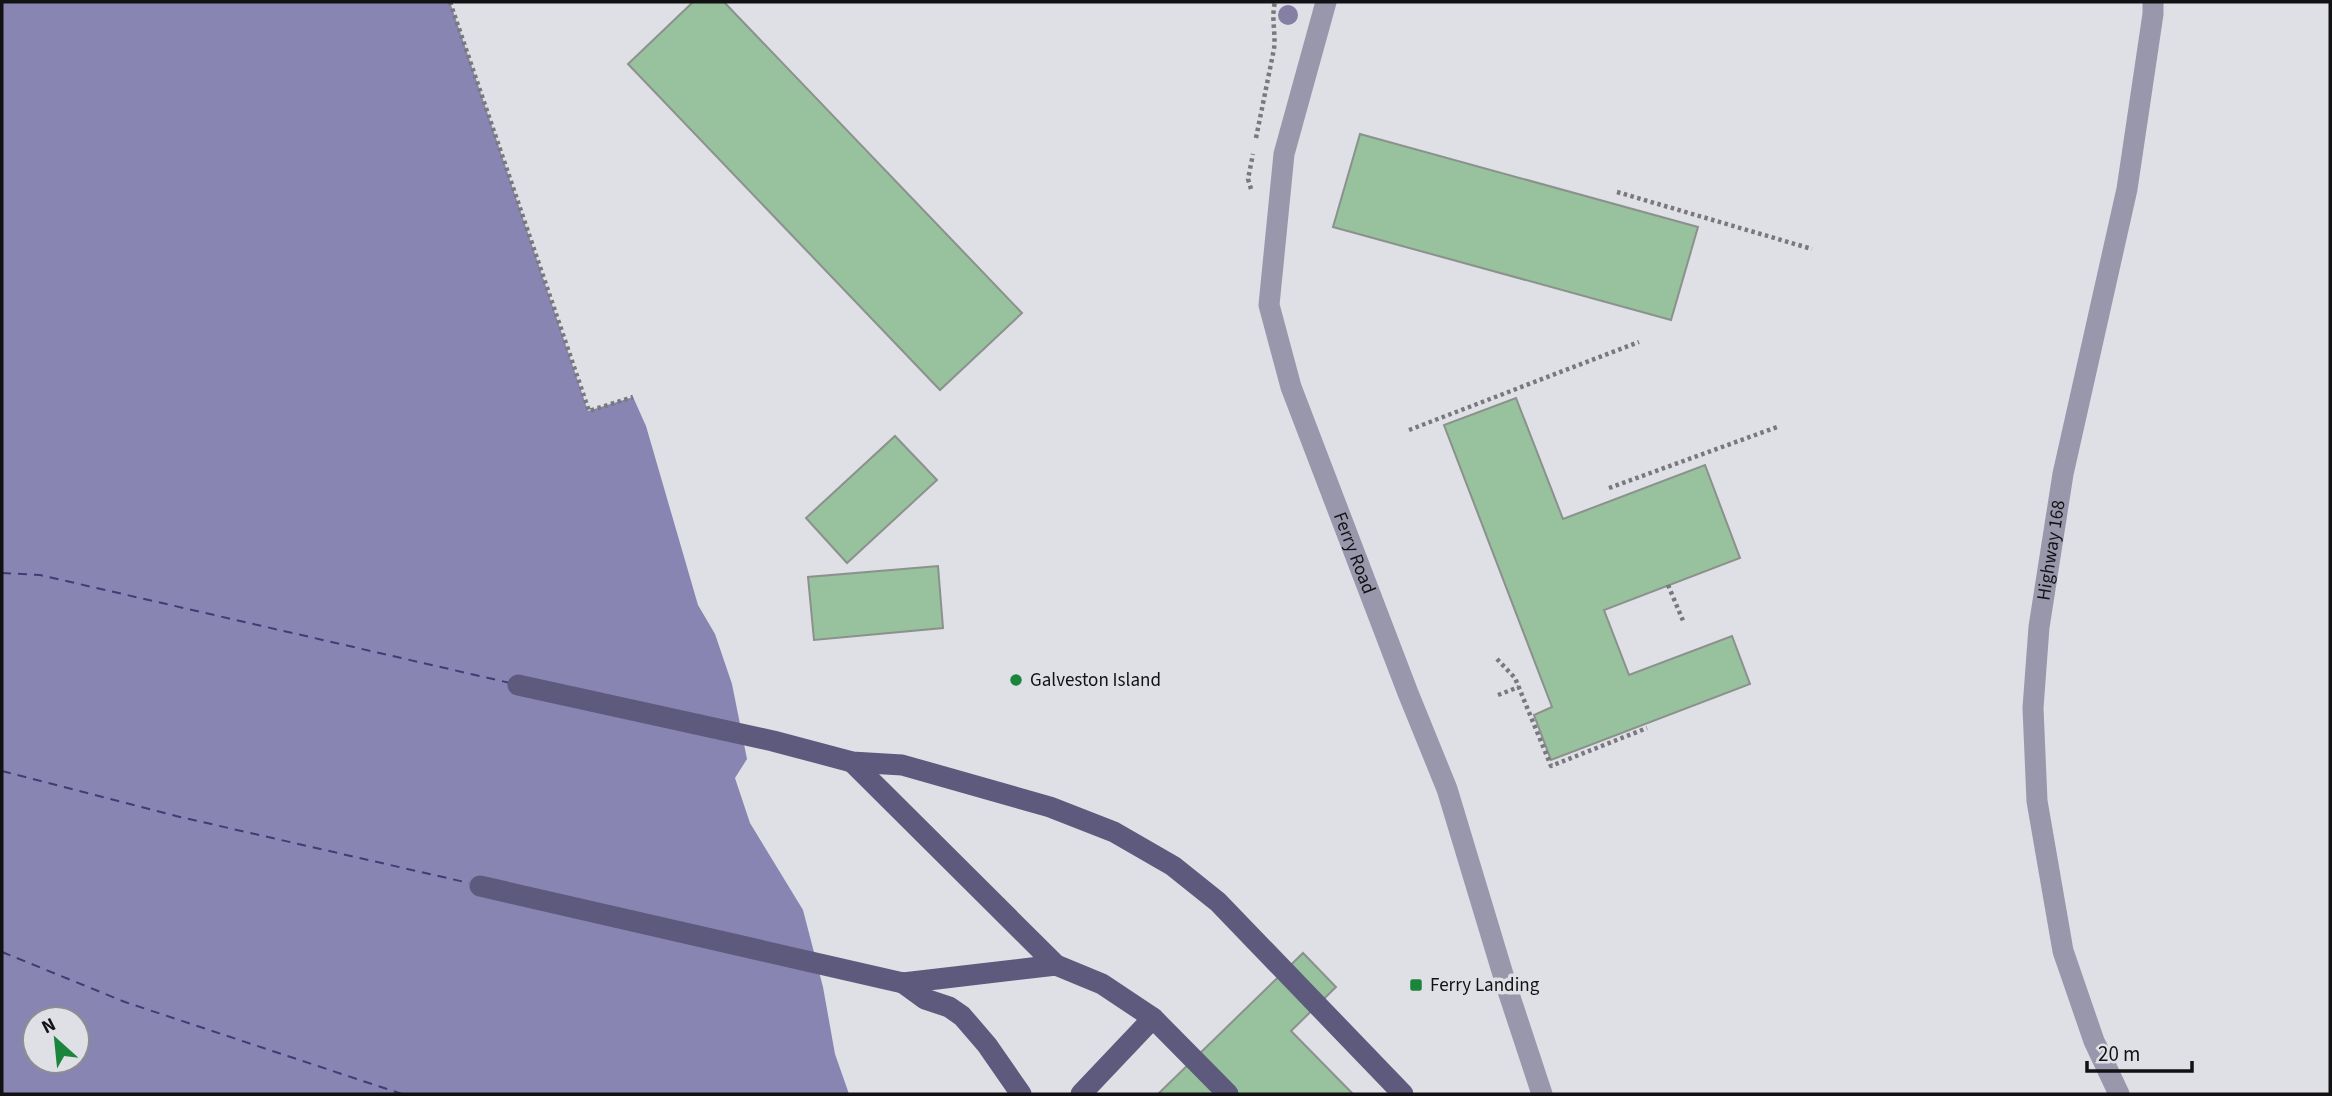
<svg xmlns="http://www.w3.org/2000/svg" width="2332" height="1096" font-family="'Source Sans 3',sans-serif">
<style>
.water{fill:#8985b3;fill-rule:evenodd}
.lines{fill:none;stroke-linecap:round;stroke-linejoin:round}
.ferry{stroke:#443a76;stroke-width:2;stroke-dasharray:9 7;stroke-linecap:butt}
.building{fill:#98c19d;stroke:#8b918c;stroke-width:2}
.path{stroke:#78787d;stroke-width:4.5;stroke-dasharray:3.5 3.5;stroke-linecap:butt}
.minor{stroke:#9897ac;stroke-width:21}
.major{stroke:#5d5a7e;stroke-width:21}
.tree{fill:#8580a3}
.poi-dot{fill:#1b853c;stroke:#dfdfe6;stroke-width:2.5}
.labels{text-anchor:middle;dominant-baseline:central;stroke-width:7;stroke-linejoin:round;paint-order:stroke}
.street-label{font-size:19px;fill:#121214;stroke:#dfdfe6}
.poi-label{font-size:19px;fill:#121214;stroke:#dfdfe6;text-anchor:start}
</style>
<rect width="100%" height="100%" fill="#dfdfe6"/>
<path class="water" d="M2,2H450L588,411L633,397L646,426L698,605L715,634L732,684L747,759L735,778L750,823L803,910L823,987L835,1054L849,1094H2ZM35,1019H77V1061H35Z"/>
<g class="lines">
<g class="ferry">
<path d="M2,573L40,575L510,683"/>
<path d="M2,771L176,816L469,883"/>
<path d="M2,952L125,1002L402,1094"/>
</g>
</g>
<g class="building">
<path d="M693,2H724L1022,313L940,390L628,64Z"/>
<path d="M1360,134L1698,227L1671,320L1333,227Z"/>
<path d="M1516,398L1563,519L1705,465L1740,558L1604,610L1629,675L1732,636L1750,684L1551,760L1534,715L1552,707L1444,425Z"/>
<path d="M895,436L937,480L847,563L806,518Z"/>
<path d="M938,566L943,628L814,640L808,577Z"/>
<path d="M1303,953L1336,987L1291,1031L1353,1094H1158Z"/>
</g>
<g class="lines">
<g class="path">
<path d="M450,2L589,411L633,397"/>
<path d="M1256,138L1274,49C1276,33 1271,18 1275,2"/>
<path d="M1251,189L1248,179L1253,154"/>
<path d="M1617,192L1812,249"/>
<path d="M1409,430L1639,342"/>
<path d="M1609,488L1780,426"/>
<path d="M1668,585L1684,623"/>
<path d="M1497,659L1515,678L1551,766L1647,728"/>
<path d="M1498,695L1519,687"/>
</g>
<g class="minor">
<path id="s1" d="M1326,2L1284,154L1269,305L1291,387L1408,693L1447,789L1508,991L1542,1094"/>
<path id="s2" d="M2119,1094L2094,1041L2063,951L2037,801L2033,708L2039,627L2063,474L2127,189L2153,14V2"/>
</g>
<g class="major">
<path d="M518,685L773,741L852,762L902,765L1050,807L1114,832L1173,866L1218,902L1403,1094"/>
<path d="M852,762L1056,965L1102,984L1153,1018L1228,1094"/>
<path d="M480,886L903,983L1056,965"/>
<path d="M903,983L925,999L949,1007L962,1016L987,1045L1021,1094"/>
<path d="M1081,1094L1153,1018"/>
</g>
</g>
<circle class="tree" cx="1288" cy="15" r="10"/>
<g class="poi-dot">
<circle cx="1016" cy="680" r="7"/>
<rect x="1409" y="978" width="14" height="14" rx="3.5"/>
</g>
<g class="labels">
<g class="street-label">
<text stroke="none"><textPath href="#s2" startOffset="558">Highway 168</textPath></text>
<text stroke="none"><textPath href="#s1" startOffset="572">Ferry Road</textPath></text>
</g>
<g class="poi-label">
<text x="1030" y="680">Galveston Island</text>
<text x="1430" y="985">Ferry Landing</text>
</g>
</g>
<rect width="2332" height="1096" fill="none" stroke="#121214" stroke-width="7"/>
<g transform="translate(56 1040) rotate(333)"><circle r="33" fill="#dfdfe6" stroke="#8d8d92" stroke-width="2"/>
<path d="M0-5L12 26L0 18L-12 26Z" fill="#1b853c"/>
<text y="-10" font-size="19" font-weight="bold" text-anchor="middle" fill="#121214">N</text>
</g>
<path d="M2087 1061v10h105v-10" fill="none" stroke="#121214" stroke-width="3.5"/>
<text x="2098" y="1061" font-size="21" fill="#121214" stroke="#dfdfe6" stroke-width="5" paint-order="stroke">20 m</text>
</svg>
